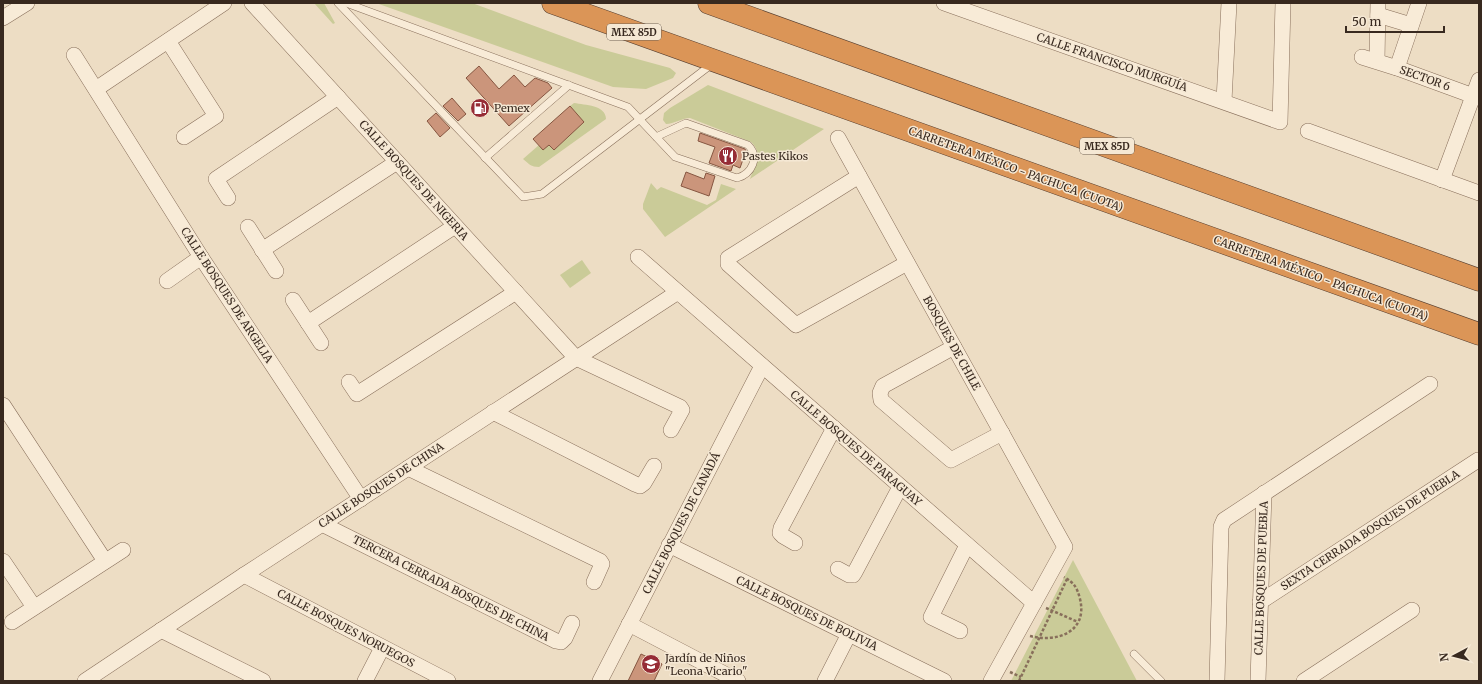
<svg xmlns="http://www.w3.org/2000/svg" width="1482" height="684" font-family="Merriweather,serif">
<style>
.green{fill:#cacb98}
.building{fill:#cb957b;stroke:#865641}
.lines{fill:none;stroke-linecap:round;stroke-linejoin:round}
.lane-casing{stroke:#886f5b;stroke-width:8}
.street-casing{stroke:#886f5b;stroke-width:16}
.highway-casing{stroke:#563e2f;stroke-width:23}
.path{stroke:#886f5b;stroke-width:2.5;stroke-dasharray:3 2;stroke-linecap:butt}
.lane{stroke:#f8ebd7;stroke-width:7}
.street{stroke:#f8ebd7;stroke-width:15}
.highway{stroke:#db9557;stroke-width:22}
.labels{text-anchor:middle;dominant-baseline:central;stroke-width:3;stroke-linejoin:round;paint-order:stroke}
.shield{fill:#f5e8d4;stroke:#716255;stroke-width:1}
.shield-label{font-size:10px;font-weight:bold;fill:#38291f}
.street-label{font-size:11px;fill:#38291f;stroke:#f5e8d4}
.poi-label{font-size:11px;fill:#38291f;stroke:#f5e8d4;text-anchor:start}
</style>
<rect width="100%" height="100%" fill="#edddc4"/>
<g class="green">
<path d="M314,3H324L335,23L333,24Z"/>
<path d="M376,3H472L586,45L670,68L676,73L673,78L646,89L613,87Z"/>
<path d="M708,85L824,129L750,179C755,165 763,153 751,142L690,118C682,118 674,124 666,124L663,120L664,113L670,108Z"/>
<path d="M574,103C585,105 606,105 606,119L539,167C531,167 529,164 523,159L539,145H549L554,150L573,132L575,112L570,106Z"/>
<path d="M651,183L657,190L661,187L707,205L716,200L721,184L736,189L665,237L643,209V204Z"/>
<path d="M582,260L591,273L570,288L560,275Z"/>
<path d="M1073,560L1137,681H1011Z"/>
</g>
<g class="building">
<path d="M479,66L499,89L514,75L525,87L535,78L548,83L552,88L509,126L466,78Z"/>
<path d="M452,98L466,114L458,121L443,106Z"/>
<path d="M570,106L584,122L554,150L549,145L543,150L533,139Z"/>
<path d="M436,113L450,128L440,137L427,121Z"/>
<path d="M700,133L745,149L746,151L740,168L733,165L731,171L709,163L715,147L698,141Z"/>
<path d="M686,172L704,179L706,173L715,176L709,196L681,186Z"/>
<path d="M641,654L662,664L654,681H628Z"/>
</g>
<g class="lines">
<defs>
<g id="lane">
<path d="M338,3L523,197L542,194L712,64"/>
<path d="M346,3L628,107L675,157L737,178C752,174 760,157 748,145L686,123L656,137"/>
<path d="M485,158L569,85"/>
<path d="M1134,654L1161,681"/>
</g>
<g id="street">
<path d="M252,3L576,358L680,407L682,410L671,430"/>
<path d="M944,3L1280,122L1283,3"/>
<path d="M1378,15L1411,25"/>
<path d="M3,18L27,3"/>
<path d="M168,41L216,116L184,137"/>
<path d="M74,55L201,257L361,499"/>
<path d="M1362,57L1397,68L1479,98"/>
<path d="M1377,61L1378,3"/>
<path d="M1397,68L1419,3"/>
<path d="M96,89L224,3"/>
<path d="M1224,101L1229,3"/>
<path d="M1308,131L1479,193"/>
<path d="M838,138L1065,547L991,681"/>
<path d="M859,176L728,258V264L796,325L907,263"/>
<path d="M1442,180L1479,80"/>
<path d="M228,198L216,179L338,97"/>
<path d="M248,227L276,271"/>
<path d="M262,250L397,162"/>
<path d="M638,257L1034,603"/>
<path d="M167,281L201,257"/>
<path d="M293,300L321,343"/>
<path d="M308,323L455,226"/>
<path d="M954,347L883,386L880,393L881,400L951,460L1002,433"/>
<path d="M349,382L357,394L516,292"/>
<path d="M3,405L105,561"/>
<path d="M493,412L635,484L640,486L644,483L654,466"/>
<path d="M408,468L600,561L602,564L594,582"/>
<path d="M322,524L556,641L561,642L565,638L572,623"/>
<path d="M795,543L783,536L780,533L781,528L834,428"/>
<path d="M669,545L944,681"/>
<path d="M3,561L34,607"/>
<path d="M838,569L849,575H853L855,572L900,487"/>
<path d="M244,575L448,681"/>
<path d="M1260,602L1478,460L1479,462"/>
<path d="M12,622L123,550"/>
<path d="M629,624L738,681"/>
<path d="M161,630L263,681"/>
<path d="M960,631L931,617L967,545"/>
<path d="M85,681L244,575L678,292"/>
<path d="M365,681L382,648"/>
<path d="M600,681L762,366"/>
<path d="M825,681L849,634"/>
<path d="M1217,681L1221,527L1224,520L1430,384"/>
<path d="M1258,681L1264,493"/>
<path d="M1304,681L1412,610"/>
</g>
<g id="highway">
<path d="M553,3L1479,334"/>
<path d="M709,3L1479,280"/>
</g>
</defs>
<use href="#lane" class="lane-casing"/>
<use href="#street" class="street-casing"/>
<use href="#highway" class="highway-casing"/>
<g class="path">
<path d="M1046,608L1078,622"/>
<path d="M1030,636C1057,643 1088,632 1080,599C1077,587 1074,583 1064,577"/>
<path d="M1010,672L1021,677"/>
<path d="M1019,681L1067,579"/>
</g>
<use href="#lane" class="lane"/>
<use href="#street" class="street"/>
<use href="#highway" class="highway"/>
</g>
<defs>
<symbol id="fuel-disc" viewBox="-11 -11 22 22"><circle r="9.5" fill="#962c36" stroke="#f5e8d4"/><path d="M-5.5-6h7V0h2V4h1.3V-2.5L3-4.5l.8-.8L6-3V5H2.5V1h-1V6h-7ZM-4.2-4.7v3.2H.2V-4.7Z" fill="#fff"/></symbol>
<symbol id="restaurant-disc" viewBox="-11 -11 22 22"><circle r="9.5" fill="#962c36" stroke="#f5e8d4"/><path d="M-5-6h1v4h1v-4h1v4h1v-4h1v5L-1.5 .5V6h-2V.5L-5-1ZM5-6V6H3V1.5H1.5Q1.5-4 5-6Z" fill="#fff"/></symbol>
<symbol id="school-disc" viewBox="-11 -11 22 22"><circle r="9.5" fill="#962c36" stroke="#f5e8d4"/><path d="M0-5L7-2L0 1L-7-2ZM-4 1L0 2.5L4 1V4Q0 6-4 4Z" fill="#fff"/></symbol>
</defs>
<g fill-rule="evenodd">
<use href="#fuel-disc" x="469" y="97" width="22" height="22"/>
<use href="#restaurant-disc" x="717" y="145" width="22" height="22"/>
<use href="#school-disc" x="640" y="653" width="22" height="22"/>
</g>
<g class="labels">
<g class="shield">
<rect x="607" y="24" width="54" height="16" rx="3"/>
<rect x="1080" y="138" width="54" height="16" rx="3"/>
</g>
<g class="shield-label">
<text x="634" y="32">MEX 85D</text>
<text x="1107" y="146">MEX 85D</text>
</g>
<g class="street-label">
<text transform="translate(1112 62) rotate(19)">CALLE FRANCISCO MURGUÍA</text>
<text transform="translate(1425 78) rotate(20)">SECTOR 6</text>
<text transform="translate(1016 169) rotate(20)">CARRETERA MÉXICO - PACHUCA (CUOTA)</text>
<text transform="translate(414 180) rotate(48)">CALLE BOSQUES DE NIGERIA</text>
<text transform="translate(1321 278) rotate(20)">CARRETERA MÉXICO - PACHUCA (CUOTA)</text>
<text transform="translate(227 295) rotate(57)">CALLE BOSQUES DE ARGELIA</text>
<text transform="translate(952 343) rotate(61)">BOSQUES DE CHILE</text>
<text transform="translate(856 448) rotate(41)">CALLE BOSQUES DE PARAGUAY</text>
<text transform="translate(381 485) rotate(-33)">CALLE BOSQUES DE CHINA</text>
<text transform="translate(681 523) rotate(-63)">CALLE BOSQUES DE CANADÁ</text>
<text transform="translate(1370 530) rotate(-33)">SEXTA CERRADA BOSQUES DE PUEBLA</text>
<text transform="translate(1261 578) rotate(-88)">CALLE BOSQUES DE PUEBLA</text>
<text transform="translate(451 588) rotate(27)">TERCERA CERRADA BOSQUES DE CHINA</text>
<text transform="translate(807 613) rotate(26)">CALLE BOSQUES DE BOLIVIA</text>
<text transform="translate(346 628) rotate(28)">CALLE BOSQUES NORUEGOS</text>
</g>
<g class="poi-label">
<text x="494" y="108">Pemex</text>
<text x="742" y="156">Pastes Kikos</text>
<text x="665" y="658">Jardín de Niños<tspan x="665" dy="13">"Leona Vicario"</tspan></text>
</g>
</g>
<rect width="1482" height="684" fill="none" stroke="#38291f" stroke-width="8"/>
<g transform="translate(1454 656) rotate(263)" stroke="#f5e8d4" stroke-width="3" paint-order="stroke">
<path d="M0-3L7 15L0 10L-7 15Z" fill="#38291f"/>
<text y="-6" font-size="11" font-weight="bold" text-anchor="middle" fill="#38291f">N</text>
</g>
<path d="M1346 26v6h98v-6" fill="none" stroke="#38291f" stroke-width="2"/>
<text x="1352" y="26" font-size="12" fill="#38291f" stroke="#f5e8d4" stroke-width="3" paint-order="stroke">50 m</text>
</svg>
